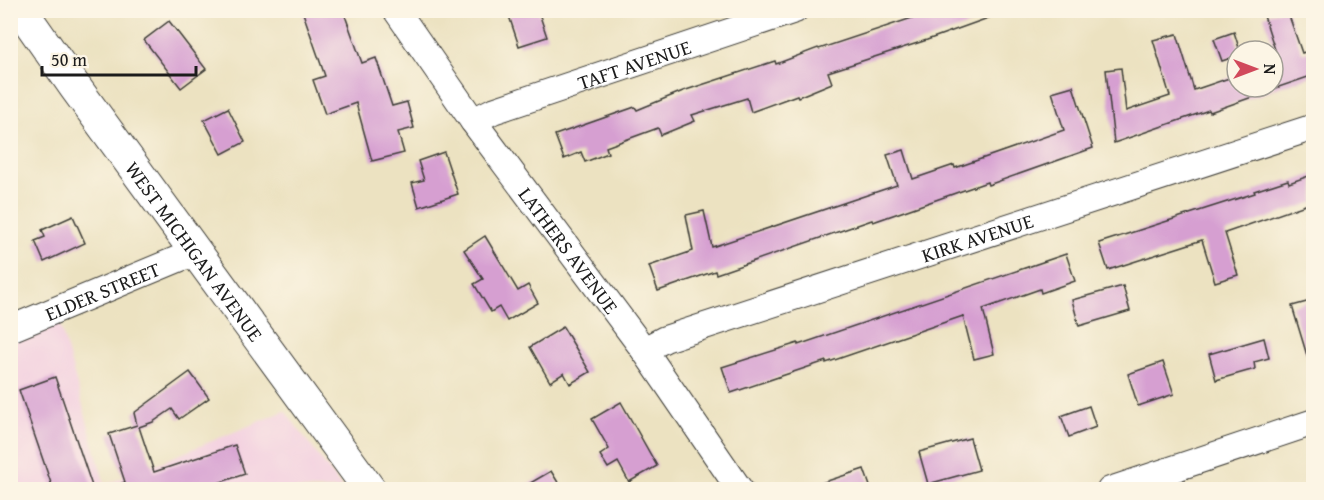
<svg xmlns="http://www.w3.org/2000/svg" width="1324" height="500" font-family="'Gentium Book Plus',serif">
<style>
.built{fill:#f3cfe0}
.building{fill:#d69fd1}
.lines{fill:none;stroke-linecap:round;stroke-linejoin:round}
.minor-casing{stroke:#3b3a35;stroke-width:28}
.major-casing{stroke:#3b3a35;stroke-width:34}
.minor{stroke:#fff;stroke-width:26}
.major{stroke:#fff;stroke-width:32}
.labels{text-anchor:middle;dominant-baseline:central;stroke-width:4.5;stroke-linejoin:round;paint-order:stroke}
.street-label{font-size:20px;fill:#1c1c1c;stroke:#fcf5e5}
</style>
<rect width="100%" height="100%" fill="#fcf5e5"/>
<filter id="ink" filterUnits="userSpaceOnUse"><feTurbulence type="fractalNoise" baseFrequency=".0167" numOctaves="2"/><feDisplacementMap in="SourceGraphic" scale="12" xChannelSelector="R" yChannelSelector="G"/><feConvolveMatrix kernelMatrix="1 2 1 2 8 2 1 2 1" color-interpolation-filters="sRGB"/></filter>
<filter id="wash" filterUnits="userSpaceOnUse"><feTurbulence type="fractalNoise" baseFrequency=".008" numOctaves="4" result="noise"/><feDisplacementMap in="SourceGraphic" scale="24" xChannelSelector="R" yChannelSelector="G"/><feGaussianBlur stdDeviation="1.35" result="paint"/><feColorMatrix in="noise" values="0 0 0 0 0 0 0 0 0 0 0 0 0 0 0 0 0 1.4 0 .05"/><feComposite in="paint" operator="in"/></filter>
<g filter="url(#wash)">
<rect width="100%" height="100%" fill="#ece2c1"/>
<path class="built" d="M58,317L105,485L285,411L343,489L11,490V337Z"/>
<g id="blocks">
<g class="building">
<path d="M302,10H343L362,63L376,58L392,106L407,102L414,128L398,132L404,153L372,161L356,103L325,114L313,80L325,76Z"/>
<path d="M507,10H538L547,37L519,46Z"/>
<path d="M936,10H1005V12L927,40L828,72L832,83L798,97L797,95L751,112L747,98L692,115L695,121L661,135L658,128L606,147L608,153L585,162L581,152L564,159L555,135L635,107L637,110L683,91L775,61L776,64L818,48L819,49Z"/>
<path d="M1281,10H1287L1302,53L1314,49V75L1273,89V61L1278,59L1264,16Z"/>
<path d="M169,21L206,69L181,88L144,40Z"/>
<path d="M1234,32L1240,51H1237V56L1222,61L1214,39Z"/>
<path d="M1177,34L1194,90L1235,76L1237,87H1272V90L1210,112L1209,110L1114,143L1106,70L1121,68L1126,111L1170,96L1153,40Z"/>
<path d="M1073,86L1093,148L988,185L987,182L873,222L872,220L716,274L715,271L658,291L649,266L693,251L686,215L704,211L712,247L897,185L887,155L904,150L913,179L954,165L955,168L1064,130L1052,92Z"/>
<path d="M228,108L245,142L222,154L204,120Z"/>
<path d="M444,152L458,194L419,207L412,183L424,180L418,161Z"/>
<path d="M1314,174V202L1225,233L1238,275L1215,282L1202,240L1108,270L1099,243L1255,193L1254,191L1288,180L1289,183Z"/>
<path d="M73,216L85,243L44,262L35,241L45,237L42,230Z"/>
<path d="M485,236L518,291L528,285L538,303L507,321L499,307L491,312L474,284L483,279L464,250Z"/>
<path d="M1066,254L1075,281L1041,293L1040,289L983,309L994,354L974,359L963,316L826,363V361L731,393L722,367L798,343V345Z"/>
<path d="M1123,286L1130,311L1079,326L1072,300Z"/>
<path d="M1314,300V362H1309L1292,306Z"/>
<path d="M563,327L590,372L570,384L564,373L550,382L530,347Z"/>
<path d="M1264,338L1269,358L1254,362L1255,369L1216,380L1209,354Z"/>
<path d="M1163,362L1174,394L1138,406L1128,374Z"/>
<path d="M190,372L209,398L179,419L172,409L153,422L139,427L154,472L235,445L245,474L200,489H112V487L125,482L109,434L137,425L134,413Z"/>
<path d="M55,377L93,489H53L19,390Z"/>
<path d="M621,402L657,466L629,482L618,462L608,468L600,455L609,449L592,419Z"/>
<path d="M1089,406L1096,427L1069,437L1061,416Z"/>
<path d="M970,438L979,470L928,484L919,452Z"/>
<path d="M864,469L871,489H812V486Z"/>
<path d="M551,471L562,489H520Z"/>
</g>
</g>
</g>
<g filter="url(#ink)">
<use href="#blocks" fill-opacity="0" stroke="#3b3a35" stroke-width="1.5"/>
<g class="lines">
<defs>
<g id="minor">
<path id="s1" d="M396,10L473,121L644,350L740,490"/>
<path id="s2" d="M473,121L493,111L795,10"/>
<path id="s3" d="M10,329L195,252"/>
<path id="s4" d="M644,350L665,339L1314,127"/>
<path d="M1110,490L1314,422"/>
</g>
<g id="major">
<path id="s5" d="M21,10L75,87L370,490"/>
</g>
</defs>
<use href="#minor" class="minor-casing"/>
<use href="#major" class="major-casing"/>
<use href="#minor" class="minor"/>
<use href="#major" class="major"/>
</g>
</g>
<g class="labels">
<g class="street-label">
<text stroke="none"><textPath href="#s2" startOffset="171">TAFT AVENUE</textPath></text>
<text stroke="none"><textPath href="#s4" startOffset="352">KIRK AVENUE</textPath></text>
<text stroke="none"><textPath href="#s1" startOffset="296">LATHERS AVENUE</textPath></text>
<text stroke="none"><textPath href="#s5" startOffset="297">WEST MICHIGAN AVENUE</textPath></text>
<text stroke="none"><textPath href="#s3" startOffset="100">ELDER STREET</textPath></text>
</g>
</g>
<rect width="1324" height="500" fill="none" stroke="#fcf5e5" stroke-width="36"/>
<g transform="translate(1255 69) rotate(90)"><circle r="28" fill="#fcf5e5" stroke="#a29e95" stroke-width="1.5"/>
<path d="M0-4.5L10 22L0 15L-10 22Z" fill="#d1495b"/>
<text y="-9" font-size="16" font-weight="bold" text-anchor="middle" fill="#1c1c1c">N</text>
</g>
<path d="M42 66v9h154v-9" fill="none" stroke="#1c1c1c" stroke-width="3"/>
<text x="51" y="66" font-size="18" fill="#1c1c1c" stroke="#fcf5e5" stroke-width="4.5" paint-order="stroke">50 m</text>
</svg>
